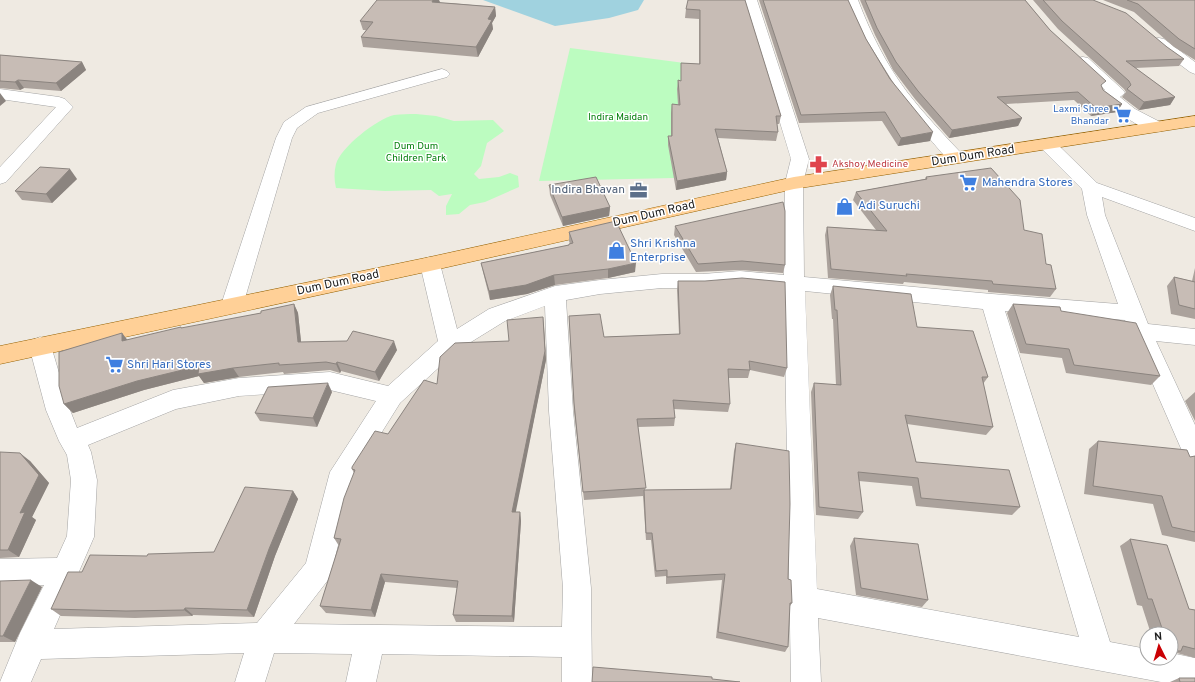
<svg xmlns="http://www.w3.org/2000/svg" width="1195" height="682" font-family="Overpass,sans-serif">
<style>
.park{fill:#bcfcc0}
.water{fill:#a0d2df}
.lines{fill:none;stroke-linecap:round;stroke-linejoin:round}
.minor-casing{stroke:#a4a4a4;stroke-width:1}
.primary-casing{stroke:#966100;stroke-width:1}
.minor{fill:#fff;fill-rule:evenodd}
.primary{fill:#ffd097;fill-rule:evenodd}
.wall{fill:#aba29c}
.shaded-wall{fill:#8b847f}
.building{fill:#c7bcb5;stroke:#8b847f}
.labels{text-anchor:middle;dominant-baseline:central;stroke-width:3;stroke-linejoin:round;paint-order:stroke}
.far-shop-label{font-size:10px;fill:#366cbe;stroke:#fff;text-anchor:end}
.far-park-label{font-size:10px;fill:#06800e;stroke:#fff}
.far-health-label{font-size:10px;fill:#be3a42;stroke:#fff;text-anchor:start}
.street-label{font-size:12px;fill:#1d1d1d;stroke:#fff}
.shop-label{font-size:12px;fill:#366cbe;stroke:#fff;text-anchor:start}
.service-label{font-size:12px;fill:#4e5e75;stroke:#fff;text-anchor:end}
</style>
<rect width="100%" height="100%" fill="#efeae2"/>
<g class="park">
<path d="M570,48L692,64L674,178L539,181Z"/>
<path d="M416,114L436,116L454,121L493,120L504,131L487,143L481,166L474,174L479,179L499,177L510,173L518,176L519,187L485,202L470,205L459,214L446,215V206L452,194L439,196L431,190L385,191L336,188C334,180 334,172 336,164C341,147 377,119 394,115C401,114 409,114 416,114Z"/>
</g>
<path class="water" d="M483,0H644L638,10L609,18L555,26Z"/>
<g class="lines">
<defs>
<g id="minor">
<path d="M743,0H757L809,159L803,183L804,277L992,294L1118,304L1087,215L1082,189L1041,148L1039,144L1041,140L1047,139L1053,140L1097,183L1195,218V231L1102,197L1105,215L1148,324L1195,329V345L1156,341L1195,425V463L1186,460L1125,320L1005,311L1110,642L1147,649V658H1171V653L1195,658V682H1161L818,618L821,682H791L784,289L740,285L703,288H662L600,294L566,300L573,411L591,588L592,682H562V657L382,654L376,682H346L352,654L274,653L265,682H235L244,653L41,659L31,682H0L20,633L44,585L0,587V559L57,558L67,536L71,480L67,455L59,441L46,410L29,346L32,340L40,337L48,340L51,346L70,410L77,428L173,390L239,378L330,372L388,386L438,341L420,264L423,259L430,257L437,259L440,264L457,329L489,309L555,286L600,280L662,274H703L740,271L784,275L785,183L791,159ZM805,291L983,309L1079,637L817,589ZM545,306L549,411L563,588L562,627L294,624L328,580L332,570L355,475L400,403L458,350L505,321ZM330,390L376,401L330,472L306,563L257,623L54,629L94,537L97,480L91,452L88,445L176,409L239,396Z"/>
<path d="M844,0H858C870,32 886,64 907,92C924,114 943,134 962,154L965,158L962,162L956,163L950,162C903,109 869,68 844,0Z"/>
<path d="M1159,38L1164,39L1195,62V74L1190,72L1154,45L1152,42L1154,39Z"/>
<path d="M1083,57L1088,58L1123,90L1125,93L1120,97L1135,109L1162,123L1164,127L1162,131C1144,135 1114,108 1100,97L1098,94L1100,91L1105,90L1076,61L1078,58Z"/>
<path d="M442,69L447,71L450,74L447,77L318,113L297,128L292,138L243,305L239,310L232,313L225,310L221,305L276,138L284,122L306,107Z"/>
<path d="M0,89L59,97L65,99L73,107L6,182L0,184V167L56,107L0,99Z"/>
</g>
<path id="primary" d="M1195,116V126L794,189L430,271L0,364V346L430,257L794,177Z"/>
</defs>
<use href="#minor" class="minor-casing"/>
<use href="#primary" class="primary-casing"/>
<use href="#minor" class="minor"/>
<use href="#primary" class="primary"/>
</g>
<g class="wall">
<path d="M745,0L781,116L779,124H777L778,132L776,141L718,138L727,172L726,180L676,190L668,145V136H671V113L672,104L678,105L677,89L678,80L681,81V63L699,64V19L685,18L686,9Z"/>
<path d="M759,0H848L866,39L930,141L898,146L882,121L799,123Z"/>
<path d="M860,0H1025L1050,30L1102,87L1103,90L1122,104L1117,112L1091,116L1074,100L1006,104L1022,118L1018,126L949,138L915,99L893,70L875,35Z"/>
<path d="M1033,0H1093L1184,59L1179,66L1135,68L1175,97L1170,105L1139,110L1122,97L1126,92L1124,89L1058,29Z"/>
<path d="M1103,0H1195V60L1174,47L1134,12Z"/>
<path d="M439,2L495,7L496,16L492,23L493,29L478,57L363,47L361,37L366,30H363L360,21L440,2Z"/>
<path d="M0,55L82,62L86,70L61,91L24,88L20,90L0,88Z"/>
<path d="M926,177L1024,230L1046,264L1056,289L1050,297L988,292V290L904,282L903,284L828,278L825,235L827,227L876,230L853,200L856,192L925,179Z"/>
<path d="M77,179L52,203L22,200L15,191Z"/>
<path d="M549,185L610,207L609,216L563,226L550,195Z"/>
<path d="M675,226L785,265L783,273L740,270L696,272L674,235Z"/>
<path d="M569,232L635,272L608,278L555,285L527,294L490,300L483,272L481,263L569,245V244H570L569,241Z"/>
<path d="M1195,268V319L1171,314L1167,286L1174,277L1192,281Z"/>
<path d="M678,281L787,368L784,377L750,370L748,378H728L730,404L728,412L674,409L675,418L674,426L638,427L645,490L730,489L734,451L736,443L788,579L792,603L790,606L788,647L785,652L716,638L722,580L666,584V576L655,577L651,540H646L643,496L584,500L574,411L569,316L604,337L679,334L677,290Z"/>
<path d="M833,286L917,327L988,377L983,384L993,427L986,435L907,424L916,462L1020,507L1012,515L916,506L912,486L859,481L863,512L858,519L816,515L811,392L814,383L836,385L833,319H832L830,295Z"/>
<path d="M294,304L298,313L301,342L397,350L379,381L341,371L340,373L330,370L284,374L283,372L239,377L204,383L199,376L144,390L73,413L64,404L122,333L127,340L261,313Z"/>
<path d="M1013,304L1061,311L1160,376L1151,385L1066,373L1062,358L1020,353L1007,313Z"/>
<path d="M544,327L546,360L515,512H520L521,521L514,622H456L453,615L457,588L385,582L375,617L326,613L320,606L339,546L334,538L354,473L352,469L388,434L437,384L509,341Z"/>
<path d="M332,392L317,427L260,421L255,413Z"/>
<path d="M1195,392V421L1185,401Z"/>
<path d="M1098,441L1190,457L1195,456V542L1162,535L1153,504L1084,494L1089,449Z"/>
<path d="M0,452L30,461L49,483L32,517L36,520L19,557L0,558Z"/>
<path d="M293,491L298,499L275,556L254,617L193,615L192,616L135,618L61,616L51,609L82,572L147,556L214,552Z"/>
<path d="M854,538L928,600L922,607L856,595L850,546Z"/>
<path d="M1130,539L1189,609L1195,610V658L1177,653L1171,656V634H1151L1142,606L1137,605L1120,546Z"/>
<path d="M0,581L42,587L15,642H0Z"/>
<path d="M1179,678L1195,682H1170Z"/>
</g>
<g class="shaded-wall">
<path d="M433,0H439L440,2L434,11L432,2Z"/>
<path d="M495,7L496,16L492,23L493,29L478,57L476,47L488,19Z"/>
<path d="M82,62L86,70L61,91L56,83Z"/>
<path d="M18,80L24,88L20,90L15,82Z"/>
<path d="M0,93L6,101L0,106Z"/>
<path d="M1175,97L1170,105L1139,110L1144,102Z"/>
<path d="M1122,104L1117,112L1091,116L1096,108Z"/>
<path d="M1022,118L1018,126L949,138L952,130Z"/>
<path d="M933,132L930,141L898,146L901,138Z"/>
<path d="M70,169L77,179L52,203L46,194Z"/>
<path d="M727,172L726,180L676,190L677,181Z"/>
<path d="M610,207L609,216L563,226L562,217Z"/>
<path d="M636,263L635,272L608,278V269Z"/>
<path d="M554,275L555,285L527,294L490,300L489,291Z"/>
<path d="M294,304L298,313L302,351L298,342Z"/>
<path d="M543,317L546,360L514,521L512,512Z"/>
<path d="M122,333L129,342L122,341Z"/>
<path d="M394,341L397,350L379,381L375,372Z"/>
<path d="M337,362L341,371L340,373L336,364Z"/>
<path d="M199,366L233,368L239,377L204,383L199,376L144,390L73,413L64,404L137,381Z"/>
<path d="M328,383L332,392L317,427L313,418Z"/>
<path d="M20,453L30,461L49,483L32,517L36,520L19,557L8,550L20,513Z"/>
<path d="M293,491L298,499L275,556L254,617L247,610L269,549Z"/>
<path d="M520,512L521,521L514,622L512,616Z"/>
<path d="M381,574L385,582L375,617L371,610Z"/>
<path d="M31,580L42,587L15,642L3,636Z"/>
<path d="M185,608L193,615L192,616L184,610Z"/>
</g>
<g class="building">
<path d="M377,0H433L432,2L495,7L488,19L492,20L476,47L361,37L373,22L360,21Z"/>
<path d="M688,0H745L781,116H776L778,132L715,129L727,172L677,181L668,136H672V104L680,105L678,80L681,81V63L700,64V10L686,9Z"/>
<path d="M763,0H848L866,39L890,79L933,132L901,138L885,112L801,115Z"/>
<path d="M865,0H1025L1050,30L1106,81L1101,85L1103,90L1122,104L1096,108L1078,92L997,97L1022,118L952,130L918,91L896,62L877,28Z"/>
<path d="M1043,0H1093L1126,13L1167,47L1184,59L1126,61L1175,97L1144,102L1127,89L1131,85L1129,81L1062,21Z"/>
<path d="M1127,0H1195V49L1179,39L1138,4Z"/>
<path d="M0,55L82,62L56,83L18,80L15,82L0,81Z"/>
<path d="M40,167L70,169L46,194L15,191Z"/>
<path d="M991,168L1020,200L1024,230L1042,234L1046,264L1051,265L1056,289L993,284L992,281L906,274L907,276L831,269L827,227L887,231L856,192L927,179L926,177Z"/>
<path d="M596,177L610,207L562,217L549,185Z"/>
<path d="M783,202L785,211V265L742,261L698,264L675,226Z"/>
<path d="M616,221L636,263L608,269L554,275L526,285L489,291L481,263L569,245V244L573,243L569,232Z"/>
<path d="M1174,277L1195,282V309L1179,305Z"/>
<path d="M742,278L785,282L787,368L749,361L750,370L728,369L730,404L673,400L675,418L637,419L646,488L583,492L574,403L569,316L600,314L604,337L680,334L678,281H705Z"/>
<path d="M833,286L911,294L917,327L973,331L988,377H982L993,427L905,415L916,462L1009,470L1020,507L921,498L918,478L858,472L863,512L819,507L814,383L841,385L837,310H835Z"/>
<path d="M294,304L298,342L347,341L353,331L394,341L375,372L337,362L336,364L326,362L279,365V363L233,368L198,374L199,366L137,381L64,404L59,386V352L122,333V341L181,327V328L261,313V311Z"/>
<path d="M1013,304L1060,307L1061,311L1136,323L1160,376L1074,365L1069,349L1026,344Z"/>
<path d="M543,317L545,351L512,512H520L512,616L453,615L458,581L381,574L371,610L320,606L341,539L334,538L344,498L355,470L352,469V467L375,431L388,434L424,380L437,384L440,357L455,343L509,341L507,320Z"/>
<path d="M328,383L313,418L255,413L268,387Z"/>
<path d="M1098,441L1187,450L1190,457L1195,456V532L1172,527L1162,496L1093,486Z"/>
<path d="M736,443L789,451L790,504L788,579L791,580L792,603H790L788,647L718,632L725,574L667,577V570L656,571L652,533H646L644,490L731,489Z"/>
<path d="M0,452L20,453L39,475L20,513L25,512L8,550H0Z"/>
<path d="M245,487L293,491L269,549L247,610L185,608L184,610L126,611L51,609L68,572H82L90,555L147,556L148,554L214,552Z"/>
<path d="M854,538L918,544L928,600L861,588Z"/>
<path d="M1130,539L1167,545L1189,609L1195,610V649L1183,646L1181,651H1171V634H1164L1152,599H1148Z"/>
<path d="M31,580L3,636H0V581Z"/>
<path d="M593,667L712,677V679L740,682H592Z"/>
<path d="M1179,678H1195V682H1180Z"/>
</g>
<defs>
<symbol id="supermarket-bare" viewBox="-9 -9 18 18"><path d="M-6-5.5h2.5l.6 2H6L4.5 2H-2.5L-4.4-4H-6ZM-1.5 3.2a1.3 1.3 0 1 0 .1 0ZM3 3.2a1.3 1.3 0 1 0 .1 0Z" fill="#3f7fe0" stroke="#fff" stroke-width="2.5" paint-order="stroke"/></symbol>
<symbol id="pharmacy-bare" viewBox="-9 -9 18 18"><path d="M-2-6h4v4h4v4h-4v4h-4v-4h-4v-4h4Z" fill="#e0444e" stroke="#fff" stroke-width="2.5" paint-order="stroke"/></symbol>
<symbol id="office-bare" viewBox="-9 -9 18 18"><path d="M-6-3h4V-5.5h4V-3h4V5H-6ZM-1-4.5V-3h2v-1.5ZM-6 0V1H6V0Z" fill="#5c6f8a" stroke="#fff" stroke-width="2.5" paint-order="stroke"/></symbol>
<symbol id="shop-bare" viewBox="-9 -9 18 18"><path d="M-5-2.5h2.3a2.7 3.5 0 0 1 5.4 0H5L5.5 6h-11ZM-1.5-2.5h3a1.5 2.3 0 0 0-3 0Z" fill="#3f7fe0" stroke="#fff" stroke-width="2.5" paint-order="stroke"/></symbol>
</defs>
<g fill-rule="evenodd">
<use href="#supermarket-bare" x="1110" y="102" width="25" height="25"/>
<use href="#pharmacy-bare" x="806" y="152" width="25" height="25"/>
<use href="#supermarket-bare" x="956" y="170" width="25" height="25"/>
<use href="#office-bare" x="626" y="178" width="25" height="25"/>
<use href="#shop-bare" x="832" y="194" width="25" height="25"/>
<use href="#shop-bare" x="604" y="238" width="25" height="25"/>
<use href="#supermarket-bare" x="102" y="352" width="25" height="25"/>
</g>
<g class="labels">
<g class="far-shop-label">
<text x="1109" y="109">Laxmi Shree<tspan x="1109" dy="12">Bhandar</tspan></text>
</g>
<g class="far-park-label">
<text x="618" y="117">Indira Maidan</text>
<text x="416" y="146">Dum Dum<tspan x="416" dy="12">Children Park</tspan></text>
</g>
<g class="far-health-label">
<text x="832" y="164">Akshoy Medicine</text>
</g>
<g class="street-label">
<text transform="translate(973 156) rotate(-9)">Dum Dum Road</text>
<text transform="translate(654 214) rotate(-13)">Dum Dum Road</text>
<text transform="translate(338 283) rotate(-12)">Dum Dum Road</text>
</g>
<g class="shop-label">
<text x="982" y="183">Mahendra Stores</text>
<text x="858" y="206">Adi Suruchi</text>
<text x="630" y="244">Shri Krishna<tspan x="630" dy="14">Enterprise</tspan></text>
<text x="127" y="365">Shri Hari Stores</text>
</g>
<g class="service-label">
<text x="625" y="190">Indira Bhavan</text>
</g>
</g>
<g transform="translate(1159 646) rotate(355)"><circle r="19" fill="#ffffff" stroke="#a5a5a5"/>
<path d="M0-3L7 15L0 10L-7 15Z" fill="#ca0004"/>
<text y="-6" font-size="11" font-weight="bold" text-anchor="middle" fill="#1d1d1d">N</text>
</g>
</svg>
